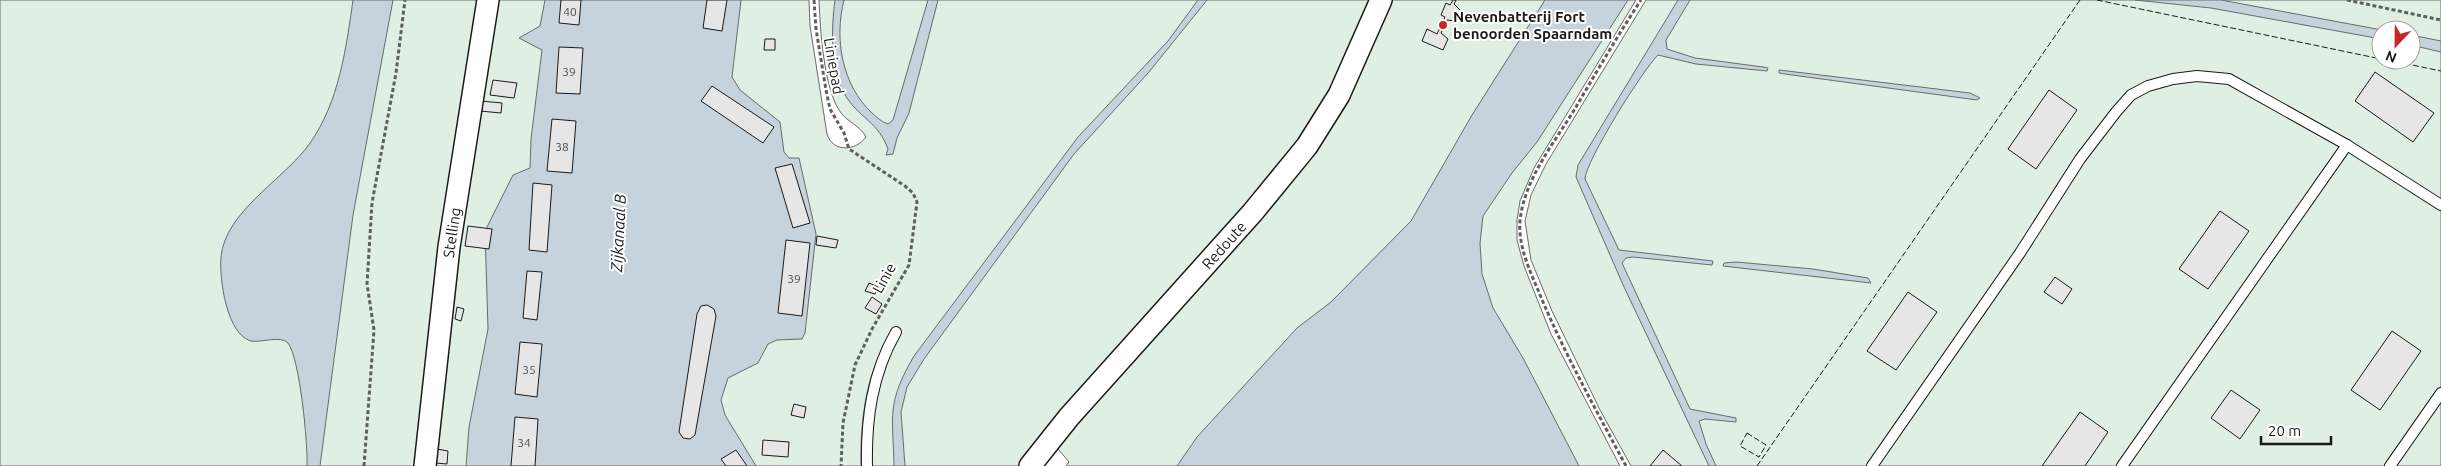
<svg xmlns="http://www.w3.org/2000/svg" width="2441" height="466" font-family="Ubuntu,sans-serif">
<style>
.green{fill:#e0efe3;stroke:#6a6a6a;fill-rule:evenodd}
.water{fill:#c6d2dc;stroke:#6a6a6a}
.building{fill:#e6e6e6;stroke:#1a1a1a}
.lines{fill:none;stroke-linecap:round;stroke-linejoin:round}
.lane-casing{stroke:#1a1a1a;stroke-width:12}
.street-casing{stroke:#1a1a1a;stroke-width:24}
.path{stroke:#5f5f5f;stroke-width:3;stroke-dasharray:4 2.5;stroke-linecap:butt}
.lane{stroke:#fff;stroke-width:10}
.street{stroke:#fff;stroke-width:21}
.fence{stroke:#1a1a1a;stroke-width:1;stroke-dasharray:6 2.5;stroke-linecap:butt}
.poi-dot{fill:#c62828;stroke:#fff;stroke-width:2}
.labels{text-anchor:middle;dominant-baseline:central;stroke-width:4;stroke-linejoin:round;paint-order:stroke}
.number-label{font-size:12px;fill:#4d4d4d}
.poi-label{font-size:15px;font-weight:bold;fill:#1a1a1a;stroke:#fff;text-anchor:start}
.street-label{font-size:15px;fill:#1a1a1a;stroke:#fff}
.water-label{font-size:16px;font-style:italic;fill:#1a1a1a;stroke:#fff}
</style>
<rect width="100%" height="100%" fill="#fff"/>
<g class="green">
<path d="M0,0H481L418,466H0Z"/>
<path d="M494,0H809L810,26L827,134C833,153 856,151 866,137C860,125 846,122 839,110C824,87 820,29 819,0H1376L1312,130L1023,466H872C871,413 877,381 900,333V329L897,327C866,364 860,420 861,466H431L435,423Z"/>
<path d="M1389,0H1636L1534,168L1520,201L1517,220V240L1524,266L1551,334L1620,466H1066L1069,462L1053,443L1296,170Z"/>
<path d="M1646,0H2441V466H1631L1600,410L1552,311L1531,260L1525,221L1531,195L1546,164ZM2381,30H2411V60H2381Z"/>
</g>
<g class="water">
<path d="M353,0H393L353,215L320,466H307C308,445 300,359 288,343C281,335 261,343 251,341C227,335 219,279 221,257C225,211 285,179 310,143C339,102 346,49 353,0Z"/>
<path d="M545,0H741L732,77L740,90L780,122L784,152L789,158H799L816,234L805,333L802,339L777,340L768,344L758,363L728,378L721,400L725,415L756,466H466L469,427L488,329L485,231L513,175L530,168L531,139L542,50L519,38L540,26Z"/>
<path d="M835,0H844C834,39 842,85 872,113C877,117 881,122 888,124L893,120L928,0H938L909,113L897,138L893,154L886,155L888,149C878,122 861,119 847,98C830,73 831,29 835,0Z"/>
<path d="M1198,0H1207L1149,72L1074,154L924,359L907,387L901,412L905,466H894C893,415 886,404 914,356L1078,137L1168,41Z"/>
<path d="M1545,0H1628L1537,142L1512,173L1483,216L1480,243L1482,274L1493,308L1523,358L1579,466H1177L1197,437L1297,328L1331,302L1411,221L1472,115Z"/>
<path d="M1678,0H1690L1666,40L1667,49L1695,58L1763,67L1768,68L1767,71L1696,64L1658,55C1644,68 1585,162 1585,179L1619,250L1713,261L1712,265L1633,257L1626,258L1622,263L1690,409L1736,418V422L1705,419L1699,421L1706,444L1716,466H1709L1624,287L1576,177L1578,165Z"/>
<path d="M2135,0H2221L2382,30L2381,39L2211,8Z"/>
<path d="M2411,35L2441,41V52L2411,45Z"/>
<path d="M1779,70L1970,93L1980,98L1977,100L1785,74L1779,73Z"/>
<path d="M1736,262L1813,269L1868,278L1871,283L1723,266L1724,263Z"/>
</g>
<g class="building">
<path d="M561,0H581L579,25L559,23Z"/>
<path d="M707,0H727L722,31L703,28Z"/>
<path d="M1453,0H1456L1454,4L1461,11L1456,21L1447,20L1441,33L1448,39L1443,50L1422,41L1427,29L1437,34L1445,17L1441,15L1446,3L1450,5Z"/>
<path d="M765,39H775V50H764Z"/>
<path d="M559,47L583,48L580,94L556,93Z"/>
<path d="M2375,72L2434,113L2413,142L2355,101Z"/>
<path d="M493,80L517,83L514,98L490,95Z"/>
<path d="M712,86L774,127L763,143L701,101Z"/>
<path d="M2049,90L2077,110L2036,169L2008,149Z"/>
<path d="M481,101L502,103L501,113L480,111Z"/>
<path d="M552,119L576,121L572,173L547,171Z"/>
<path d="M792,164L810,223L793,228L775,168Z"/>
<path d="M533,183L552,185L547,252L529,250Z"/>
<path d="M2220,211L2249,231L2208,289L2179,269Z"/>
<path d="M468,226L492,229L489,249L465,246Z"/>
<path d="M817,236L838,240L836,248L816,245Z"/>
<path d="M786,240L810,243L802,316L778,313Z"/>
<path d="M527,271L542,272L537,320L523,318Z"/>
<path d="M2055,277L2072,289L2062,304L2044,292Z"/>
<path d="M869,283L878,287L875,294L865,291Z"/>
<path d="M1908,292L1937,312L1896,370L1867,351Z"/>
<path d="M872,297L882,304L876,314L865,308Z"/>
<path d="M707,305L714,309L716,316L695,435L690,439L683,438L679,432L697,314L701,306Z"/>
<path d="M457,307L464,309L461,321L455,319Z"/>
<path d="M2392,331L2421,351L2380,410L2351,390Z"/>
<path d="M520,342L542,344L537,397L515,394Z"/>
<path d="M2231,390L2260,410L2240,439L2211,418Z"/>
<path d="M794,404L806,407L804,418L791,415Z"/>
<path d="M2080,412L2108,432L2085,466H2042Z"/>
<path d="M515,417L538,419L535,466H511Z"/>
<path d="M763,440L789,442L788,457L762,455Z"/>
<path d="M437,449L448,451L447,464L436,463Z"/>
<path d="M736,450L747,466H726L721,459Z"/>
<path d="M1663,450L1682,466H1650Z"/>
</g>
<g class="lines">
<defs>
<g id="lane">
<path d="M867,466C866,419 872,374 896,332"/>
<path d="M1872,466L2020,253L2080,159L2116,112L2131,95L2148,86L2173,79L2197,76L2229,79L2347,145L2441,205"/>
<path d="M2122,466L2347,145"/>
<path d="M2390,466L2441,393"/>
</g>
<g id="street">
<path id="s1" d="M425,466L449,247L488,0"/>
<path id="s2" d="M1030,466L1069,417L1253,212L1307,146L1339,95L1381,0"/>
</g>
</defs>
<use href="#lane" class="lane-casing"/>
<use href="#street" class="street-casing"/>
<g class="path">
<path d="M814,0L816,29L826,90L830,109L844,133L849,149L905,186L913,193L917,202L909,265L872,329L855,365L843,423L841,466"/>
<path d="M2347,0L2441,20"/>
<path d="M364,466L374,330L367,284L372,203L396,73L405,0"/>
<path d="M1626,466C1595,408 1563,351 1538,290C1529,269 1518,245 1520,221C1524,179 1555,142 1576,107C1597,71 1618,35 1641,0"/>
</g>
<use href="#lane" class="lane"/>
<use href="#street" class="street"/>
<g class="fence">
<path d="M2097,0L2381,59"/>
<path d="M2388,60L2441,71"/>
<path d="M1747,433L1766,445L1759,457L1740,446Z"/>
<path d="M1757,466L2080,0"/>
</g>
</g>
<circle class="poi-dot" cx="1443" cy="25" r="5"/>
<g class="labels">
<g class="number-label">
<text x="570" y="11">40</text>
<text x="569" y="71">39</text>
<text x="562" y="146">38</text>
<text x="794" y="278">39</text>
<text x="529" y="369">35</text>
<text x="524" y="442">34</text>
</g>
<g class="poi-label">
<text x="1453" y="16">Nevenbatterij Fort<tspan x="1453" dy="17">benoorden Spaarndam</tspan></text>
</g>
<g class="street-label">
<text transform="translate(834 66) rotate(80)">Liniepad</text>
<text stroke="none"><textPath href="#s1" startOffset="235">Stelling</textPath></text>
<text stroke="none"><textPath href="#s2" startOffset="294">Redoute</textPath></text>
<text transform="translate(884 278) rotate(-61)">Linie</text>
</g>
<g class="water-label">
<text transform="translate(618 233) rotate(-87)">Zijkanaal B</text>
</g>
</g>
<g transform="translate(2396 45) rotate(202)"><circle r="24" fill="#ffffff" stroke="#a3a3a3"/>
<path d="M0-4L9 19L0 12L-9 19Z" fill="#c62828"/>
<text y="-8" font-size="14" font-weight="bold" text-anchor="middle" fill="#1a1a1a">N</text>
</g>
<path d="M2261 436v8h70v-8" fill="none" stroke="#1a1a1a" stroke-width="2.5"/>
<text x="2268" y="436" font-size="15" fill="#1a1a1a" stroke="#ffffff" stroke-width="4" paint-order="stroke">20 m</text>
</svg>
